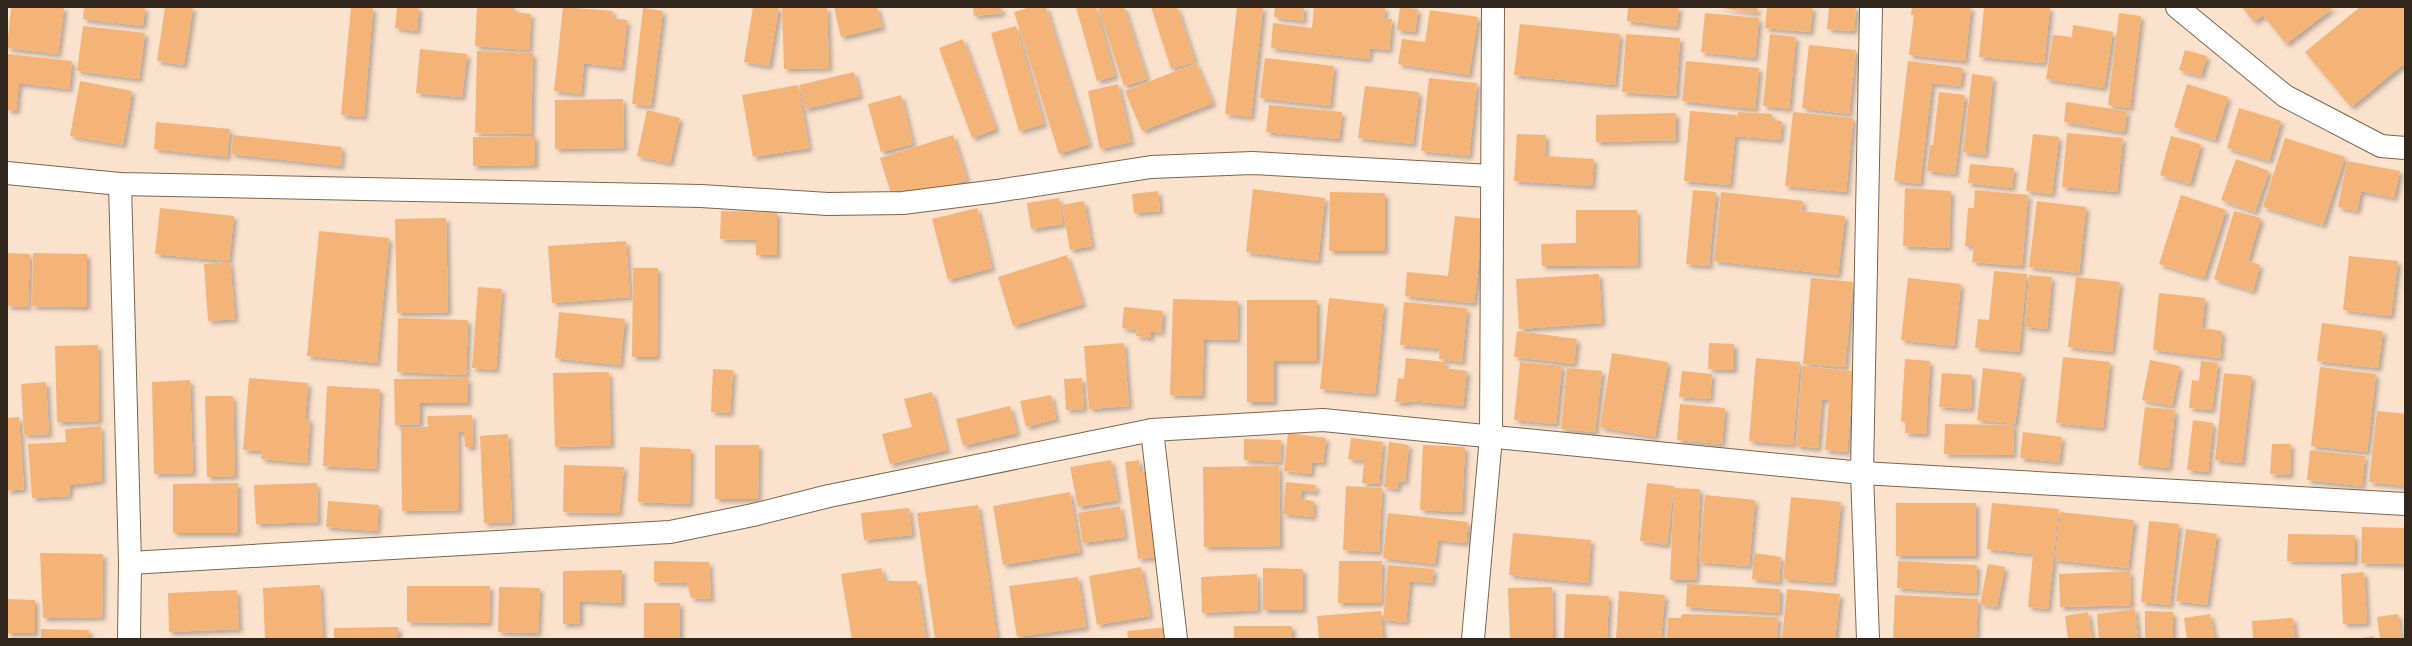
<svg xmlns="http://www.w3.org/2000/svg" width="2412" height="646" font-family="Literata,serif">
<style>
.building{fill:#f5b477;filter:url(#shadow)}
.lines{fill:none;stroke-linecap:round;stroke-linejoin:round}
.street-casing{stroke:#7e644c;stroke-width:24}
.secondary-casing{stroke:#7e644c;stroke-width:24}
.street{stroke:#fff;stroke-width:22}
.secondary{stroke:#fff;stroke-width:22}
</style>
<defs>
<filter id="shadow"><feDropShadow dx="3.5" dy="3.5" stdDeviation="2" flood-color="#0004"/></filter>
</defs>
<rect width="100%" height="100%" fill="#fbe2cd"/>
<g class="building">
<path d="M11,7H64L58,54L7,48Z"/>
<path d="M84,7H145L143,26L83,19Z"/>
<path d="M165,7H193L184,65L157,61Z"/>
<path d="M351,7L373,8L364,117L341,115Z"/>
<path d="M397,7H419L417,31L395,28Z"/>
<path d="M477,7H514V12L531,14L529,50L475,46Z"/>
<path d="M563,7L613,11L612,18L627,20L622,68L584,63L581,94L554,91Z"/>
<path d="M753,7H779L769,66L744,62Z"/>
<path d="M782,7H827L829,68L784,69Z"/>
<path d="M834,7H877L882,27L841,37Z"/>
<path d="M973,7H1001L1002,13L974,16Z"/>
<path d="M1031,7H1046L1089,144L1059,154L1014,12Z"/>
<path d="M1076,7H1096L1115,76L1097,81Z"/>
<path d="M1098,7H1124L1147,79L1124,86Z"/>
<path d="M1151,7H1177L1195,62L1171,69Z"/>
<path d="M1237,7H1263L1251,117L1225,114Z"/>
<path d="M1275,7H1304L1303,21L1274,17Z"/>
<path d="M1314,7H1385L1384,19H1392L1389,50L1370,48L1369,59L1271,48L1273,23L1312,28Z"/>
<path d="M1400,7L1418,9L1415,32L1397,30Z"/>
<path d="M1628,7H1679L1676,27L1627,21Z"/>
<path d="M1715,7H1757V13Z"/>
<path d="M1767,7H1813L1810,32L1765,28Z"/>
<path d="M1829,7H1856L1854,31L1827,29Z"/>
<path d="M1912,7H1971L1965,61L1909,55L1914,15H1911Z"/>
<path d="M1984,7H2050L2044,63L1979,57Z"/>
<path d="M2242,7H2334L2286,44L2263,15L2254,22Z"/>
<path d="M2360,7H2405V63L2351,107L2305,52Z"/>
<path d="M643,8L663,11L651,106L632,104Z"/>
<path d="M1430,10L1478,17L1469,75L1398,64L1402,39L1425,42Z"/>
<path d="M1705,13L1759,18L1755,58L1701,52Z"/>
<path d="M2119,13L2141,16L2130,108L2108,105Z"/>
<path d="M1520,24L1620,34L1615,85L1514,75Z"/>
<path d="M2073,25L2113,32L2104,88L2046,79L2053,35L2072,37Z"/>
<path d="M83,26L145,33L139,79L77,71Z"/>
<path d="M1016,26L1044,124L1019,131L991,33Z"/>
<path d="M1626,34L1680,38L1676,96L1622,92Z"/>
<path d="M1770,34L1796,37L1789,109L1763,106Z"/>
<path d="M963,39L996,129L972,138L939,48Z"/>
<path d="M1809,45L1856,50L1849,114L1802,108Z"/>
<path d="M420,49L467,54L462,97L416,93Z"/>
<path d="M2185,50L2207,56L2201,76L2179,70Z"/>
<path d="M477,51L533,53L531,134L475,133Z"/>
<path d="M7,54L72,61L69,89L19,83L16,111L7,110Z"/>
<path d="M1265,58L1334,66L1330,106L1260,98Z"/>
<path d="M1686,61L1759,68L1755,109L1682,101Z"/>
<path d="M1908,61L1963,68L1960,86L1932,83L1920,184L1894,181Z"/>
<path d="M1196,63L1213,103L1142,131L1125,91Z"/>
<path d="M854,72L860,96L805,109L799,85Z"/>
<path d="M1972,74L1993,77L1985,155L1963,152Z"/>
<path d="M1429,78L1477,83L1469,156L1421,151Z"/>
<path d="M80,81L132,91L123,145L70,136Z"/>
<path d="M1118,84L1131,142L1100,149L1088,91Z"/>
<path d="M2187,84L2228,97L2215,140L2174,127Z"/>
<path d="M798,85L809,148L753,157L742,95Z"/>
<path d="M1365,86L1419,92L1413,144L1358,138Z"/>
<path d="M1939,92L1965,95L1955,174L1927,171L1930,145H1933Z"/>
<path d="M901,95L913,144L881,152L868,104Z"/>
<path d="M623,99L624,148L555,149V100Z"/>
<path d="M2066,102L2127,111L2124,132L2064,122Z"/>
<path d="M1269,105L1342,112L1339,139L1266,132Z"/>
<path d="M2239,108L2281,121L2269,161L2227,148Z"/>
<path d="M647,110L680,118L670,163L637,156Z"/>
<path d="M1690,111L1737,115V121L1738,112L1772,114V120L1782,121L1780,140L1735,136L1730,185L1684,181Z"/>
<path d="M1793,112L1853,118L1846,192L1785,186Z"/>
<path d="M1676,113V140L1596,142V115Z"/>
<path d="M156,122L230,129L227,157L154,149Z"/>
<path d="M2067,133L2123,138L2117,192L2062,187Z"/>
<path d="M1517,134L1546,135L1545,156L1594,159L1592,186L1514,181Z"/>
<path d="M2033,134L2059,137L2052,194L2026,191Z"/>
<path d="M233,135L342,147L341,166L231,154Z"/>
<path d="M953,135L967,180L894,203L880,158Z"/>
<path d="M535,136V165L473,166V137Z"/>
<path d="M2171,136L2201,144L2190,184L2160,175Z"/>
<path d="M2285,138L2345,157L2323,225L2263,207Z"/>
<path d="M2236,159L2269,171L2255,212L2221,200Z"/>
<path d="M2347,161L2400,171L2394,198L2361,191L2357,211L2338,207Z"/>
<path d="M1970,164L2014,168L2012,188L1968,183Z"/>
<path d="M1905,188L1951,191L1949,248L1903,246Z"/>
<path d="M1253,189L1325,198L1318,261L1246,252Z"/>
<path d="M1693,190L1716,192L1709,266L1686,264Z"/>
<path d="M1975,190L2028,195L2022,266L1972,262L1974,246H1965L1968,208H1974Z"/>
<path d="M1158,191L1160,211L1134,213L1132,194Z"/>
<path d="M1330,192L1385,193V251H1329Z"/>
<path d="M1721,192L1803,201L1802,211L1845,216L1838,275L1714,261Z"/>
<path d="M2181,195L2226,210L2204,278L2159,264Z"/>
<path d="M1059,198L1063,224L1031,229L1027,203Z"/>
<path d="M1084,201L1092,246L1070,250L1062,205Z"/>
<path d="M2037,201L2086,207L2079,273L2029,267Z"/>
<path d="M160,208L234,216L229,261L155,254Z"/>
<path d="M977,208L992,268L948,280L932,219Z"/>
<path d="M1576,210H1637L1638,265L1542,266L1541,244L1576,243Z"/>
<path d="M721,211L777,212V255H756V240L720,239Z"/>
<path d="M2234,211L2261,218L2248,261L2260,265L2253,291L2214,279Z"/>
<path d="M1455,216L1484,219L1474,303L1405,296L1407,272L1448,276Z"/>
<path d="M446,218L448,312L397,313L395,219Z"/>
<path d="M319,231L389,238L377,363L307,356Z"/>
<path d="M626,241L630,297L552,303L548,246Z"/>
<path d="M7,253L30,254L28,307L7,306Z"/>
<path d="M33,253L87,254V307L32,306Z"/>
<path d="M1067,255L1083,304L1013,326L998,277Z"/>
<path d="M2349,256L2398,261L2391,316L2343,310Z"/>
<path d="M230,262L235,319L208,321L204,264Z"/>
<path d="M633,268H658L657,357H632Z"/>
<path d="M1994,271L2027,274L2019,352L1975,348L1978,319L1989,320Z"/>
<path d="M1599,274L1602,323L1519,329L1516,279Z"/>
<path d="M2029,275L2052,277L2047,329L2025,327Z"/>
<path d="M2076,277L2120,282L2112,352L2068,347Z"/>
<path d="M1811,278L1853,282L1845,367L1803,364Z"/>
<path d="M1908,278L1961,284L1954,346L1901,340Z"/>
<path d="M478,287L502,289L496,370L472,368Z"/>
<path d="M2159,293L2205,298L2202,328L2222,331L2220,358L2153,350Z"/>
<path d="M1329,298L1384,304L1375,394L1320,389Z"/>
<path d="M1173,299L1238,301L1237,340L1204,339L1202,396L1170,395Z"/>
<path d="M1247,300H1317V361H1274V402H1247Z"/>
<path d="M1404,302L1467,308L1462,362L1439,359L1440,349L1400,345Z"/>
<path d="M1124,307L1163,311L1161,333L1151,331V338L1136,336L1137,330L1122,328Z"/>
<path d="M559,312L625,319L620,365L555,358Z"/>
<path d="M398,318L468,320L466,375L397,372Z"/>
<path d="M2322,323L2383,331L2378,368L2317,361Z"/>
<path d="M1517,331L1577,339L1574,364L1514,357Z"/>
<path d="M1124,343L1129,406L1089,409L1084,346Z"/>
<path d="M1709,343L1734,344V370L1708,369Z"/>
<path d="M98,345L99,421L57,422L55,346Z"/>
<path d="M1612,353L1668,362L1655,437L1600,427Z"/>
<path d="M2063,357L2110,362L2103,428L2056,423Z"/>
<path d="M1406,358L1445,362V368L1467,371L1463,406L1410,401L1412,376L1409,403L1395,402L1398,378L1404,379Z"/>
<path d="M1756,358L1800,362L1793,445L1749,441Z"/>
<path d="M1905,359L1930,361L1926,434L1905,433L1906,422L1901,421Z"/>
<path d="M2150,360L2180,366L2172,406L2142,400Z"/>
<path d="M2201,361L2218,363L2212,410L2189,408L2192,380L2199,381Z"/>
<path d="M1520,362L1562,366L1556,424L1514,420Z"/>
<path d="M1802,366L1854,371L1847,452L1825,450L1829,400L1822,399L1818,448L1796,446Z"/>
<path d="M2320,367L2376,374L2367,452L2311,446Z"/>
<path d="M1567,368L1602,371L1595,432L1561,429Z"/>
<path d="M1983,368L2022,373L2015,424L1977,420Z"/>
<path d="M713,369L733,370L730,413L711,412Z"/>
<path d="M1682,371L1712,374L1710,399L1679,397Z"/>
<path d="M609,372L611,445L555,447L553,373Z"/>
<path d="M1942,373L1972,375L1971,409L1939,407Z"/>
<path d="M2224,373L2252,376L2242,463L2215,460Z"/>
<path d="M249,378L308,383L305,419H310L307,463L261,459L262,451L243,450Z"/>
<path d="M468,378V403H420V424L395,425L394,379Z"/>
<path d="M1082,378L1084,409L1066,410L1064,379Z"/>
<path d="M190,380L193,473L154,474L152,382Z"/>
<path d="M46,382L49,434L24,435L21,384Z"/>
<path d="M327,386L380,389L376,469L323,466Z"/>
<path d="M932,392L947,450L890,464L882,434L912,427L904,399Z"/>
<path d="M1051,395L1056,419L1026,427L1020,401Z"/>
<path d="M205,396H233L235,476L207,477Z"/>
<path d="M1680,404L1725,408L1722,444L1677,440Z"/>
<path d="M1010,406L1017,433L963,446L956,419Z"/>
<path d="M2145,407L2175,410L2169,468L2138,465Z"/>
<path d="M2377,411L2405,414V486L2369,482Z"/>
<path d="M472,415L473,447H465L464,432L458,431L459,510L402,511L401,427H428L427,416Z"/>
<path d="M19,417L24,489L7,491V418Z"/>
<path d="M2193,420L2213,423L2208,472L2187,470Z"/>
<path d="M1945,424L2014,425L2013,455L1944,454Z"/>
<path d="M101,426L102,481L70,485L69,496L32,498L28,444L66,442L65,429Z"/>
<path d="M2023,432L2062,437L2059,462L2020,458Z"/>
<path d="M1288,433L1326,438L1323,463L1312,462L1311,474L1284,471Z"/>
<path d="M508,434L512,522L484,523L480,436Z"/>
<path d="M1351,438L1383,442L1379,484L1362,483L1364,461L1348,459Z"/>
<path d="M1244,439L1281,440L1280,462L1244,460Z"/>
<path d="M1389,442L1409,445L1405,482L1399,481L1397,489L1384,487Z"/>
<path d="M2272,444H2291L2290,475L2270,474Z"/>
<path d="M715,445H759L758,499H715Z"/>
<path d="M1423,445L1465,447L1462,512L1420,510Z"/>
<path d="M640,447L691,449L690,504L638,502Z"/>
<path d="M2310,450L2365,456L2362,486L2307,480Z"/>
<path d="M1111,460L1118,500L1078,507L1070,467Z"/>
<path d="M1139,460L1140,472H1148L1159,557L1138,559L1125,462Z"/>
<path d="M564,465L624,467L619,513L563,512Z"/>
<path d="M1279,466L1280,546L1204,547L1203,467Z"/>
<path d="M1286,482L1316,485L1315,492L1302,490L1300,499L1314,501L1313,517L1283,514Z"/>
<path d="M238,483V533H173V484Z"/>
<path d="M317,483L318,522L256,524L254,485Z"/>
<path d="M1647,483L1674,486L1667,545L1640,541Z"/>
<path d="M1346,486L1382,488L1379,552L1343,550Z"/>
<path d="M1674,488L1700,489L1696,580H1670Z"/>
<path d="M1070,492L1080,552L1003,565L993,506Z"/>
<path d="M1705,495L1755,500L1749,566L1699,562Z"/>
<path d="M1791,497L1841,502L1833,583L1783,579Z"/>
<path d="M328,501L379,505L377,531L326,527Z"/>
<rect x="1896" y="503" width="80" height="53"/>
<path d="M1992,503L2059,509L2048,609L2028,607L2033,554L1987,549Z"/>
<path d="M978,505L997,639H935L917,513Z"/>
<path d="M1120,506L1125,537L1083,543L1078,513Z"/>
<path d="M909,508L912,535L864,540L861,513Z"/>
<path d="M2060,512L2134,520L2128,568L2055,560Z"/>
<path d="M1388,513L1468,522L1466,543L1438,540L1435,564L1383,558Z"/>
<path d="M2149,521L2179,524L2170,605L2141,602Z"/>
<path d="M2362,527L2405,528V564L2361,563Z"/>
<path d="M2186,529L2217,534L2207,605L2176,601Z"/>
<path d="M1513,533L1591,540L1588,583L1509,575Z"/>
<path d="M2288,534L2355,535V562L2287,561Z"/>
<path d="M40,553L103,554L102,617L43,618Z"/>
<path d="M1754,553L1781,557L1779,582L1752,579Z"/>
<path d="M654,561L709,562L711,599L691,598L687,583L654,582Z"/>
<path d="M1339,561H1382L1381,603H1338Z"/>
<path d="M1898,561L1977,565L1976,593L1897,588Z"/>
<path d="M1988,564L2005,567L1997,607L1980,604Z"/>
<path d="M1388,565L1434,569L1432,583L1410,581L1406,622L1383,620Z"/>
<path d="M1141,567L1150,616L1097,625L1089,576Z"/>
<path d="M881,568L885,581H917L926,639H852L841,574Z"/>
<path d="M1263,568L1303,569V610H1263Z"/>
<path d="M622,570V603L580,601V623L563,624V571Z"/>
<path d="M2130,571L2131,605L2060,607L2059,574Z"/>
<path d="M2364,572L2367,623L2343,624L2341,574Z"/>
<path d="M1257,574L1258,610L1202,613L1201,577Z"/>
<path d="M1078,577L1086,627L1017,637L1009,586Z"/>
<path d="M1687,584L1780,589L1779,613L1686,607Z"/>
<path d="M320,585L323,639H265L263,588Z"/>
<path d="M407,586H490L489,623L407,622Z"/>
<path d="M499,587L540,588L538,633L498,632Z"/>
<path d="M1552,587L1553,639H1510L1508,588Z"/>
<path d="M1787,589L1840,594L1835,639H1782Z"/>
<path d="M237,590L239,629L169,632L168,593Z"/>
<path d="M1619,591L1665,595L1661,639H1616Z"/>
<path d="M1566,594L1609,596L1607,639H1564Z"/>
<path d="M1895,595L1978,599L1976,639H1893Z"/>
<path d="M7,599L35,600V633H7Z"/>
<rect x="644" y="603" width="36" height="36"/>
<path d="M2135,609L2138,639H2099L2097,614Z"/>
<path d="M1381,611L1383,639H1319L1317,616Z"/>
<path d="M2145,611L2173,612V639H2145Z"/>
<path d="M2088,612L2092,639H2068L2065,616Z"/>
<path d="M1682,614L1778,617L1777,639H1667L1668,618H1681Z"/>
<path d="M2210,614L2215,639H2187L2184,618Z"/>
<path d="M2398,614L2401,639H2380L2377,617Z"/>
<path d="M2293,618L2295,639H2253L2252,621Z"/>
<rect x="1234" y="626" width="58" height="13"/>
<path d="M398,627V639H334V628Z"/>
<path d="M1169,627L1170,639H1128L1127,631Z"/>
<path d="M41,629L89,630V639H41Z"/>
<path d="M2374,636V639H2361V638Z"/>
</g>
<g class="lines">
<defs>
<g id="street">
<path d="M7,173L120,184L701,196L828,204L903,203L997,191L1151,167L1252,163L1492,176"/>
<path d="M120,184L130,563L129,639"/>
<path d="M1152,430L1176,639"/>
<path d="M130,563L670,532L753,515L829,496L1152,430L1323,420L1862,473L2405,504"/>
<path d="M1473,639L1491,437L1493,7"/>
<path d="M1868,639L1862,473L1871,7"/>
</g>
<path id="secondary" d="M2177,7L2285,96L2381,146L2405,148"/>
</defs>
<use href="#street" class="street-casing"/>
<use href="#secondary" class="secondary-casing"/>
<use href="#street" class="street"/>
<use href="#secondary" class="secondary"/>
</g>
<rect width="2412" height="646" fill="none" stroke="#31261c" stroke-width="16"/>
</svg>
